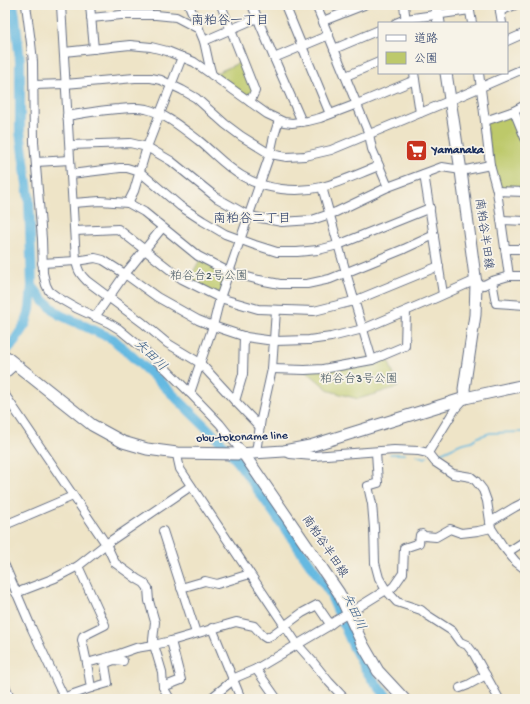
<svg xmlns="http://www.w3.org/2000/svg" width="530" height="704" font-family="'Gochi Hand','Klee One',sans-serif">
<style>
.green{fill:#bdc96b;stroke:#6c7c64}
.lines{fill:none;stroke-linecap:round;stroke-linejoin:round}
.stream{stroke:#65b9e1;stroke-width:1.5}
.river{stroke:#65b9e1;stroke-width:10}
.minor-casing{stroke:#656e83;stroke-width:10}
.major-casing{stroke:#656e83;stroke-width:13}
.minor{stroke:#fff;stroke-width:8}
.major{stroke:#fff;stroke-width:11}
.labels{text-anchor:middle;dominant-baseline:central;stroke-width:3.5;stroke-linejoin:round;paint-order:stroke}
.poi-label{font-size:12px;font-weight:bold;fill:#1b2f5e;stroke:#f7f3e8;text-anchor:start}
.street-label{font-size:12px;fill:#1b2f5e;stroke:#f7f3e8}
.park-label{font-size:12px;fill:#445661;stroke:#f7f3e8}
.neighbourhood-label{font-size:13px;fill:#1b2f5e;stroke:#f7f3e8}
.water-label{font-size:13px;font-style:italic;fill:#315885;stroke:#f7f3e8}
</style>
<rect width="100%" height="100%" fill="#f7f3e8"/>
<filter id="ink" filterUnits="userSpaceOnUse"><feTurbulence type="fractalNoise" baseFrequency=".025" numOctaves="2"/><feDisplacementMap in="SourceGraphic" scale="8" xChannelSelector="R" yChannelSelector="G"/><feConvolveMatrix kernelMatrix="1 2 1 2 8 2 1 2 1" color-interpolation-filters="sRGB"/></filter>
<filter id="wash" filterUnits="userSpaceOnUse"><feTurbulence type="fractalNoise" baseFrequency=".012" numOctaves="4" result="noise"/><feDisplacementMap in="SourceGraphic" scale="16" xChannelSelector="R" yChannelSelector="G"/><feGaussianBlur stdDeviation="0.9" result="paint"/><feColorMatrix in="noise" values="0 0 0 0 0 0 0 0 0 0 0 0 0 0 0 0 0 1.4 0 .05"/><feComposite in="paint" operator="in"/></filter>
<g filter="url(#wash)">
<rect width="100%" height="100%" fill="#eee4c7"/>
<g class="green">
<path d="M243,61L255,91L250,102L212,75Z"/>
<path d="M514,111L525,135V192L497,191L485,121Z"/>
<path d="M201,258L229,272L220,298L188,281Z"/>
<path d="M386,354L398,387L358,399L330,391L305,370Z"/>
</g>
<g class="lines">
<g class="stream">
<path d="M390,454H405"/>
<path d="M433,454L443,452L460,444L472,441L478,437L490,433L525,432"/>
<path d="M416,455L425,458L428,456"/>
<path d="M318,460L373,456"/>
</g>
<g class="river">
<path d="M32,286L43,300L60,315L113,339L160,382L219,440L239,463L329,591L354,648L363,665L372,679L389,699"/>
<path d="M5,352L13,343L26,323L30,309L32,286L29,199L20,131V61L15,16L13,5"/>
</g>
</g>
</g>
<g filter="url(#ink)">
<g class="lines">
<defs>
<g id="minor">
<path d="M26,5L31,43L33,62L34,142L42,239L43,273L46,285L49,291L57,297L76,308L109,323L119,329L143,349L167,370L190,393L220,424L243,453"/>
<path d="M61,5L76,261C78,271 80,274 87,281L143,323L167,343L200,363L235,401"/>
<path d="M90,5L94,49"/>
<path d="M189,5L204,41L209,64L212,75"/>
<path d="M221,5L255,91L250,102"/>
<path d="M252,5L274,58L302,122"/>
<path d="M285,5L330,114"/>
<path d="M316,5L369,134L372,149L388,187"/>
<path d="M404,5L406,23"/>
<path d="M499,5L502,23"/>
<path d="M469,6L472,23"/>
<path d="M500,11L515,5"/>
<path d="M91,18L121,15H156L176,17L199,29"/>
<path d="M323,21L364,5"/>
<path d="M396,23L406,19L470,10"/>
<path d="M204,41L257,18"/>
<path d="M507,41L525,33"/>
<path d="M334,49L379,30"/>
<path d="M64,52L130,45L151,47L167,51L194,62L267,114L284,122L292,123L308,121L320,118L357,104L415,80"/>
<path d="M274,58L329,35"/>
<path d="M414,73L420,113"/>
<path d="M346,76L379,62"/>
<path d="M34,85L65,84L135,78H151L161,80L182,90L196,98L225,124L241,136L270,154L287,157L305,156L331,150L449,101L525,68"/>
<path d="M514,111L525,138"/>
<path d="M67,116C85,113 102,110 119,109C128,108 137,107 146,109C166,114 182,128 198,140C213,152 226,167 242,176C265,190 297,193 322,187C342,182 360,173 379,166"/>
<path d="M485,121L514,111L525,105"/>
<path d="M70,145L130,143L147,147L171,161L217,198L249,216L282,222L312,220L336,212L388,187L442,167L461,170"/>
<path d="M36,162L70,160"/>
<path d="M461,171L490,165"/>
<path d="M71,174L120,168H127L140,172L180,206L203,221L225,234L255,245L277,252H297L318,250L338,245L430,208"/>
<path d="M424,174L443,294"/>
<path d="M322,187L347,276L372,360"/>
<path d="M497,191L525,192"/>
<path d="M73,203L100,201L128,203L144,212L198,256L229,272L259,280L280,284H307L330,279L404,249L434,235"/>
<path d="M128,203L134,191L147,147L182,57"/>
<path d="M501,220L525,221"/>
<path d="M75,231L118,229L182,279L220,298L258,309L314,311L354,301L439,266"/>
<path d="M505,249H525"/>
<path d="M42,263L76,261L95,258L103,260L125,274L157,297L198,320L213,326L246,337L274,341L309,340L331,337L363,329L436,298L476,280"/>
<path d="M509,276H525"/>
<path d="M492,281L496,303L525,305"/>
<path d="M476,284L484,285L492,281L509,276L497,191L490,165L485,121L479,73"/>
<path d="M95,317L125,274L162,228"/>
<path d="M244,336L243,374L235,401L260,427"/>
<path d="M272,369L305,370L323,369L372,360L405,346L406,311"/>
<path d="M5,374L15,365"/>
<path d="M190,393L213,326L220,298L270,154L274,136L279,120"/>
<path d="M5,395L106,544L115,563L137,579L144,583L148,588L149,601L155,622L153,640L154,645L162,672L163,687L170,699"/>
<path d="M256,452L261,419L272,369L276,310"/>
<path d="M286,452L290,454L313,456L394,450L419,451L428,453L435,462L453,474L471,477L476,481L483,490L487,501L491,528L502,545L516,562L525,569"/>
<path d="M376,452L378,483L368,486L372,504L374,528L375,563L379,578L386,590L397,602L421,610L427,615L452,631L460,642L467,645L474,654L499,699"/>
<path d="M177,453L178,460L180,469L285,626L297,644L313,662L329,682L345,699"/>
<path d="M428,453L455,409L465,398"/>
<path d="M490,522L515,507L525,502"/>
<path d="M5,525L73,496"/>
<path d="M163,531L196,633"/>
<path d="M508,552L525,541"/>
<path d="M5,566L32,629L62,693L64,699"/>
<path d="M181,588L205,581L217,584L250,574"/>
<path d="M388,591L394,586L403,573L404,548L419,543L420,535L422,534L424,536L436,537L450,529L461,533L478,531L491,528"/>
<path d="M16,593L55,578L78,566L106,544L191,486"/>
<path d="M212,628L241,699"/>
<path d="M87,663L119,654L136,648L154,645L171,641L236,622L254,626L263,636L266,638L272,635L302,613L317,605L330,624"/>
<path d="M256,669L277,699"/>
<path d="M5,686L11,699"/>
<path d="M163,687L181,680L171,641"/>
<path d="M91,688L108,683L105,665L106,663L114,660L123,661"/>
<path d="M460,688L468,685L486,675"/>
<path d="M64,699L68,696L91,688L87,663L82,640L83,636L105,625L78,566"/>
<path d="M210,699L237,677L256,669L327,627L335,621L349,613L386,590"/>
</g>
<g id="major">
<path d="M436,5L439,23"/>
<path d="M446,73L461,171L476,284L475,315L464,389L465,398"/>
<path d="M5,356L92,425L123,442L147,449L177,453L239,454L284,451L310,446L465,398L525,385"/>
<path d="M243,453L339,593L363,645L378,671L404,699"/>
</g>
</defs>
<use href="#minor" class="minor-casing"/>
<use href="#major" class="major-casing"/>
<use href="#minor" class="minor"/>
<use href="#major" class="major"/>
</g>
</g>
<defs>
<symbol id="supermarket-square" viewBox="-11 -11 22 22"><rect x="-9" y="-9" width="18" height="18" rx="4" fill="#c8321e" stroke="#f7f3e8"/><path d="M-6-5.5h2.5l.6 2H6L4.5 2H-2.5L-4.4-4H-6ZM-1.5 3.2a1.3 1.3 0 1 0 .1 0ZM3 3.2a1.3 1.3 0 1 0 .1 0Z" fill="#fff"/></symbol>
</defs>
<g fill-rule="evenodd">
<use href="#supermarket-square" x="404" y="138" width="25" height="25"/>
</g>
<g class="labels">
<g class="poi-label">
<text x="432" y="151">Yamanaka</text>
</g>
<g class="street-label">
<text transform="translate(483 234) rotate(82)">南粕谷半田線</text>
<text transform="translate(242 438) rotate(-2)">obu-tokoname line</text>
<text transform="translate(324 547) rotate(56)">南粕谷半田線</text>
</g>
<g class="park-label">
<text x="209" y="277">粕谷台2号公園</text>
<text x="359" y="380">粕谷台3号公園</text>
</g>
<g class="neighbourhood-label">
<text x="230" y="21">南粕谷一丁目</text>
<text x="252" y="219">南粕谷二丁目</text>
</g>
<g class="water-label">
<text transform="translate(150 356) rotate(44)">矢田川</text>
<text transform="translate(353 612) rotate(65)">矢田川</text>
</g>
</g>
<rect width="530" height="704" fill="none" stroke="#f7f3e8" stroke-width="20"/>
<rect x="378" y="22" width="130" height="52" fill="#f7f3e8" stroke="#9fa5b1"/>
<rect x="386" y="35" width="20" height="6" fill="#ffffff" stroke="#9fa5b1"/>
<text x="414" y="42" font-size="12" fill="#1b2f5e">道路</text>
<rect x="386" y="52" width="20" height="12" fill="#bdc96b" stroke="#9fa5b1"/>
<text x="414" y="62" font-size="12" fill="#1b2f5e">公園</text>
</svg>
